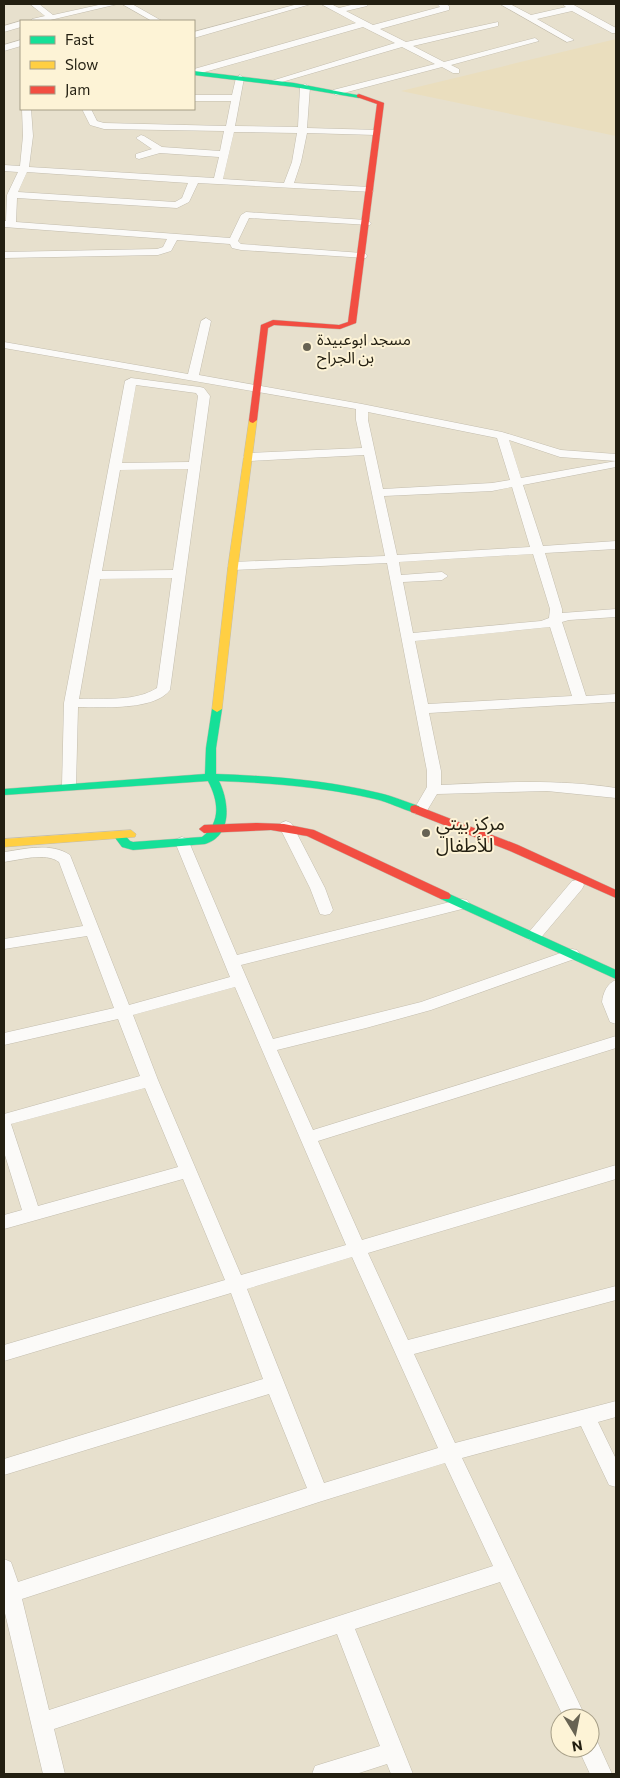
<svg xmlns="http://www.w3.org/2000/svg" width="620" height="1778" font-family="Commissioner,'Noto Sans Arabic',sans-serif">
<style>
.built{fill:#eadebe}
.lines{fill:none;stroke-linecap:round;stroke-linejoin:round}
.street-casing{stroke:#c3bdae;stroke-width:1}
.fast-casing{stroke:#c3bdae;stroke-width:1}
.slow-casing{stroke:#c3bdae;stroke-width:1}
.jam-casing{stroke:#c3bdae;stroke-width:1}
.street{fill:#fbfaf8;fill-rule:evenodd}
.fast{fill:#16e098;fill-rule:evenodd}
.slow{fill:#ffcf43;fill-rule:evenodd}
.jam{fill:#f24e42;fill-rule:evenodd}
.poi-dot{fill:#686353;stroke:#fdf3d6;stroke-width:2}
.labels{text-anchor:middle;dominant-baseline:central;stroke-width:4;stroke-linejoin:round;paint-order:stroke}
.far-poi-label{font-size:16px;fill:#231f11;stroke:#fdf3d6;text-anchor:start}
.poi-label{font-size:19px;fill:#231f11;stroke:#fdf3d6;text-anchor:start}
</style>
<rect width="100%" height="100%" fill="#e7e0cd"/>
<path class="built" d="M616,39V136L401,91Z"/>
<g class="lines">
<defs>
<g id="street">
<path d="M30,4H39L53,15L103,4H118L46,21H31L32,19L45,16Z"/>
<path d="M122,4H132L162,21H152Z"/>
<path d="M298,4H311L194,38V32Z"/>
<path d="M321,4H331L339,8L355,4H368L367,6L346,11L373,25L440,7L437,4H446L449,6V10L380,29L406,42L498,22V26L413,46L444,62L535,38L539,41L451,65L459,69V73H453L442,67L336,95L331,92L333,90L435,64L402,47L275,84H269L268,82L395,43L363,27L194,75V69L356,23Z"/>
<path d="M500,4H510L531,15L566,7L562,4H572L616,28V33H612L572,11L537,19L574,40L567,42Z"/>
<path d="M21,21V27L4,32V26Z"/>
<path d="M21,40V46L4,51V45Z"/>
<path d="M240,75L244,78L235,126L298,127L300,87L305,84L310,87L307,128L379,130V134L376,135L307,133L301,162L294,183L370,187L373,188V192L198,183L189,202L177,208L17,198L16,222L230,238L241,215L246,212L366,220L371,223L370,225L249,218L238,241L241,244L362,253L366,254L367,256L366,258L241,250L232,248L230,244L177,240L171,251L158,255L4,258V252L157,249L163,247L167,239L4,227V221H6L7,195L18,172L4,171V165L20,166L23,136L22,109H31L33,136L29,167L214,178L219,157L160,153L139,159L136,158V154L152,149L136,138L141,135L144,136L162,147L220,151L224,131L104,129L90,125L82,109H91L97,121L104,123L226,126L231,101H194V95H232L236,78ZM234,132L297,133L292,162L284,183L223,179ZM27,172L188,183L182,198L175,202L18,192Z"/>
<path d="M206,318L211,321L199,375L362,404L502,432L561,450L616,454V467L523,485L543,546L616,541V549L545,553L562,609V613L616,609V617L569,620L562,622L586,696L616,694V702L429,713L441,771V785C500,782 558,779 616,788V798L547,791L437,794L425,814H415L413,811L427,787V771L387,563L233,570L227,566L233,562L385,556L364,455L249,461L243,457L249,453L362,448L356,420V409L4,348V342L188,374L201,321ZM368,412L497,438L510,480L492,483L383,489L368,420ZM509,440L560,457L616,461L521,478ZM512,487L530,547L397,555L384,496L492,491ZM533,554L550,609L549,618L541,621L413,633L403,582L442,580L448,576L442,572L401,575L399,562ZM550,627L572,696L428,704L415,641Z"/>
<path d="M131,378L200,387L204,388L210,396L170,690C154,711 101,707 78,707L76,786L74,789H64L62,786L64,703L125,381ZM136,385L196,393L198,396L189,462L122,463ZM188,469L173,570L102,571L120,470ZM172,578L157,688C135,702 104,698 79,699L100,579Z"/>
<path d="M286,821L291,823L293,826L325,888L333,910L330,914L325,915L320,914L310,888L279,826L281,823Z"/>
<path d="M182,837L187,839L189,842L237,955L462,899L467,900L470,904L467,908L462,909L241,965L273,1039L421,1002L572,949L577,950L580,954L577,958L431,1010L366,1028L277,1050L313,1130L616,1036V1048L318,1141L362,1240L616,1165V1179L368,1253L408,1340L616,1286V1300L414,1354L455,1443L616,1401V1417L598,1422L616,1459V1487L609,1485L581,1426L462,1458L586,1718H564L500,1582L355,1629L413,1774H391L387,1764L356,1774H312L315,1766L380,1746L337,1634L54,1729L65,1774H43L4,1609V1559L11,1562L18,1582L307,1488L269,1394L4,1475V1459L263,1379L231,1293L4,1361V1345L225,1280L183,1179L4,1229V1215L22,1210L4,1152V1114L140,1076L118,1019L4,1045V1033L114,1008L87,936L4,949V939L83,926L59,862C45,852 20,860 4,862V852C25,849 51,842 70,855L129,1005L230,977L175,842L177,839ZM235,987L346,1245L241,1275L158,1080L133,1015ZM145,1088L178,1167L38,1206L11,1124ZM352,1257L438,1448L324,1483L247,1289ZM445,1463L493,1566L49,1710L22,1599L319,1502Z"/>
<path d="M577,880L582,881L584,885L582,889L539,940L534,941L529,940L526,936L529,932L572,881Z"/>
<path d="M616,980V1024L610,1022L602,1002C603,993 607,983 616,980Z"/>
<path d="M590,1738L597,1741L612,1774H590L578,1748H590Z"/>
</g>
<g id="fast">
<path d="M194,71L294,83L362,96L359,98L294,87L194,75Z"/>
<path d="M217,706L222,709L216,748V774C271,776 326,780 379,793C393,796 406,802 419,806L420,809L415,813C401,809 389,802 375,799C324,787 271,783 219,781C229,801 233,836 205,844L133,850L122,847L113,835L114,832H122L130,841L133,842L202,837C222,822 218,800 208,781L4,795V789L205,774L206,748L212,709Z"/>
<path d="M445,892L616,970V979L441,899L439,896L441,893Z"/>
</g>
<g id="slow">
<path d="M253,417L257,420L238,566L222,709L217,712L212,709L228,566L249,420Z"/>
<path d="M131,830L136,834L135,837L4,847V839Z"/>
</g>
<g id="jam">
<path d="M359,94L384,103L356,323L340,329L274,325L268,328L257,420L253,423L250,422L249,420L261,325L273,320L339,325L348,322L377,104L357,97V95Z"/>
<path d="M415,805L518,845L616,890V898L510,851L411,812L410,809L411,806Z"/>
<path d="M257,823L284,824L314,830L449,893L451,896L449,899H441L307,836L271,830L204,833L199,829L204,825Z"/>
</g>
</defs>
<use href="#street" class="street-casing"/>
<use href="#fast" class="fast-casing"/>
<use href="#slow" class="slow-casing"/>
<use href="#jam" class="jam-casing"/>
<use href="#street" class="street"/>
<use href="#fast" class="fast"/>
<use href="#slow" class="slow"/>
<use href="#jam" class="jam"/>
</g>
<g class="poi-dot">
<circle cx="307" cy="347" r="5"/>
<circle cx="426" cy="833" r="5"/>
</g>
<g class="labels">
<g class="far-poi-label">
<text x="317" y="338">مسجد ابوعبيدة<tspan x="317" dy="18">بن الجراح</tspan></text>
</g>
<g class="poi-label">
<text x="436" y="822">مركز بيتي<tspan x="436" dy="22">للأطفال</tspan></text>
</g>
</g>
<rect width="620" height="1778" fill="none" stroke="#231f11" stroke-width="10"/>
<rect x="20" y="20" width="175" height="90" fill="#fdf3d6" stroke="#a69e87"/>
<rect x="30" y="36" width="25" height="8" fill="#16e098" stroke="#a69e87"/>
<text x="65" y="45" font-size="15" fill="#231f11">Fast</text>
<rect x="30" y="61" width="25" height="8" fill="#ffcf43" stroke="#a69e87"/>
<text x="65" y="70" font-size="15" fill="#231f11">Slow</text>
<rect x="30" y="86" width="25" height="8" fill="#f24e42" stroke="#a69e87"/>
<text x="65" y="95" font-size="15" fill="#231f11">Jam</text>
<g transform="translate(575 1733) rotate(170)"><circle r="24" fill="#fdf3d6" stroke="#a69e87"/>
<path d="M0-4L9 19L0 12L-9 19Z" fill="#686353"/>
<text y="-8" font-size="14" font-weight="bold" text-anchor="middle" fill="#231f11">N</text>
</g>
</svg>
